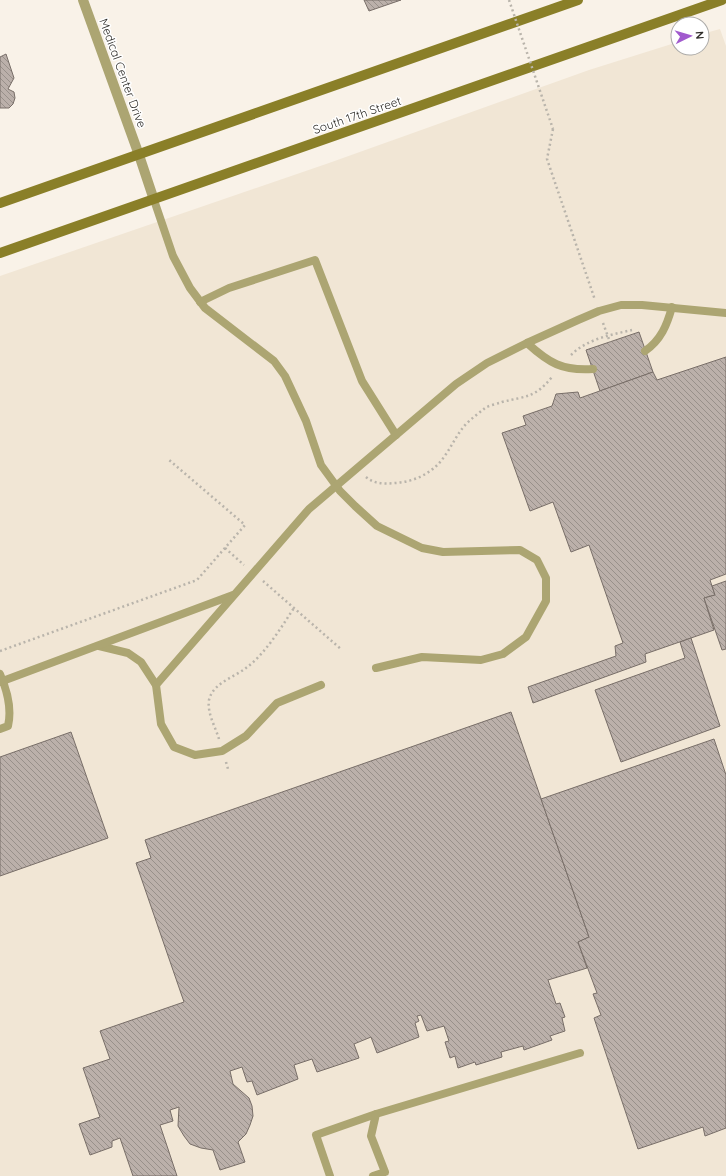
<svg xmlns="http://www.w3.org/2000/svg" width="726" height="1176" font-family="Quicksand,sans-serif">
<style>
.built{fill:#f1e6d5}
.building{fill:url(#building-back-hatch);stroke:#786e68}
.lines{fill:none;stroke-linecap:round;stroke-linejoin:round}
.path{stroke:#b9b4ab;stroke-width:2.5;stroke-dasharray:2 3;stroke-linecap:butt}
.service{stroke:#aca572;stroke-width:8}
.minor{stroke:#aca572;stroke-width:10}
.tertiary{stroke:#aca572;stroke-width:10}
.secondary{stroke:#8a7f28;stroke-width:10}
.path-bridge{stroke:#b9b4ab;stroke-width:2.5;stroke-dasharray:2 3;stroke-linecap:butt}
.labels{text-anchor:middle;dominant-baseline:central;stroke-width:3;stroke-linejoin:round;paint-order:stroke}
.street-label{font-size:12px;fill:#2f2d29;stroke:#fff}
</style>
<defs>
<pattern id="building-back-hatch" width="6" height="6" patternUnits="userSpaceOnUse"><rect width="6" height="6" fill="#bbb0aa"/><path d="M-1 5l2 2M0 0l6 6M5-1l2 2" fill="none" stroke="#98908a"/></pattern>
</defs>
<rect width="100%" height="100%" fill="#f9f2e8"/>
<path class="built" d="M720,29L726,46V1176H0V276L329,163L589,70L678,42V48H702V34Z"/>
<g class="building">
<path d="M364,0H401L369,11Z"/>
<path d="M6,54L14,78L8,89L14,92L15,98L13,104L9,108H0V57Z"/>
<path d="M639,332L653,372L600,391L586,350Z"/>
<path d="M726,357V574L710,580L715,595L704,598L714,630L645,654L646,662L533,703L528,687L616,656L615,646L623,643L589,545L571,552L553,502L530,511L502,433L526,425L523,416L552,406L556,394L578,392L580,398L653,372L657,380Z"/>
<path d="M726,581V649L722,650L704,598L715,595L712,586Z"/>
<path d="M691,638L720,726L621,762L595,690L685,658L680,642Z"/>
<path d="M511,712L589,937L578,942L587,968L548,980L556,1004L560,1003L565,1017L562,1018L565,1031L550,1036L552,1040L524,1050L523,1046L501,1052L502,1057L476,1065L475,1062L458,1068L455,1056L450,1058L445,1042L449,1041L444,1026L427,1031L421,1015L417,1016L419,1021L415,1023L419,1037L377,1053L371,1037L354,1044L359,1058L317,1072L312,1059L294,1065L298,1079L257,1095L252,1081L247,1082L242,1067L230,1071L233,1084L249,1098L252,1106L253,1116L250,1125L246,1134L238,1142L245,1162L220,1170L213,1150L201,1148L190,1144L184,1136L178,1126L179,1107L170,1110L173,1121L160,1125L177,1176H133L120,1138L112,1141V1147L90,1155L79,1124L100,1117L83,1068L110,1059L100,1031L184,1002L136,863L151,858L145,840Z"/>
<path d="M71,732L108,838L0,876V757Z"/>
<path d="M714,739L726,775V1128L705,1136L703,1127L638,1149L594,1018L601,1015L593,994L597,993L578,942L589,937L541,799Z"/>
</g>
<g class="lines">
<g class="path">
<path d="M553,129L547,159L595,300"/>
<path d="M603,323L610,342"/>
<path d="M571,355C587,339 610,335 632,330"/>
<path d="M366,477C374,484 384,484 395,483C414,482 433,473 444,457C452,446 457,434 466,424C472,418 479,413 485,408C490,405 497,404 502,402C526,396 535,398 552,377"/>
<path d="M225,548L244,565"/>
<path d="M263,581L342,650"/>
<path d="M0,651L197,580L245,525L168,459"/>
<path d="M219,739C215,726 207,713 209,700C213,683 233,678 246,668C266,653 280,629 294,608"/>
<path d="M226,762L228,769"/>
</g>
<g class="service">
<path d="M154,200L173,256L190,288L205,308L274,361L285,376L306,421L321,465L340,491L355,506L377,526L422,548L443,552L520,550L537,560L546,578V601L526,637L503,654L481,660L422,657L376,668"/>
<path d="M200,302L229,288L315,260L362,381L396,435"/>
<path d="M527,343C549,363 562,371 593,369"/>
<path d="M645,351C661,340 667,325 672,307"/>
<path d="M99,646L128,653L141,662L156,685L161,724L174,747L195,755L222,751L246,736L277,703L321,685"/>
<path d="M0,674C7,690 12,709 8,726L0,729"/>
<path d="M0,682L233,595"/>
<path d="M156,685L309,509L456,384L487,363L527,343L578,320L599,311L621,305H642L726,313"/>
<path d="M330,1176L316,1135L376,1114"/>
<path d="M373,1176L385,1172L371,1136L376,1114L580,1053"/>
</g>
<path class="minor" d="M139,155L154,200"/>
<path class="tertiary" d="M83,0L139,155"/>
<g class="secondary">
<path d="M0,203L578,0"/>
<path d="M0,253L722,0"/>
</g>
<path class="path-bridge" d="M509,0L553,129"/>
</g>
<g class="labels">
<g class="street-label">
<text transform="translate(123 73) rotate(70)">Medical Center Drive</text>
<text transform="translate(357 115) rotate(-19)">South 17th Street</text>
</g>
</g>
<g transform="translate(690 36) rotate(85)"><circle r="19" fill="#ffffff" stroke="#acaba9"/>
<path d="M0-3L7 15L0 10L-7 15Z" fill="#a15ace"/>
<text y="-6" font-size="11" font-weight="bold" text-anchor="middle" fill="#2f2d29">N</text>
</g>
</svg>
